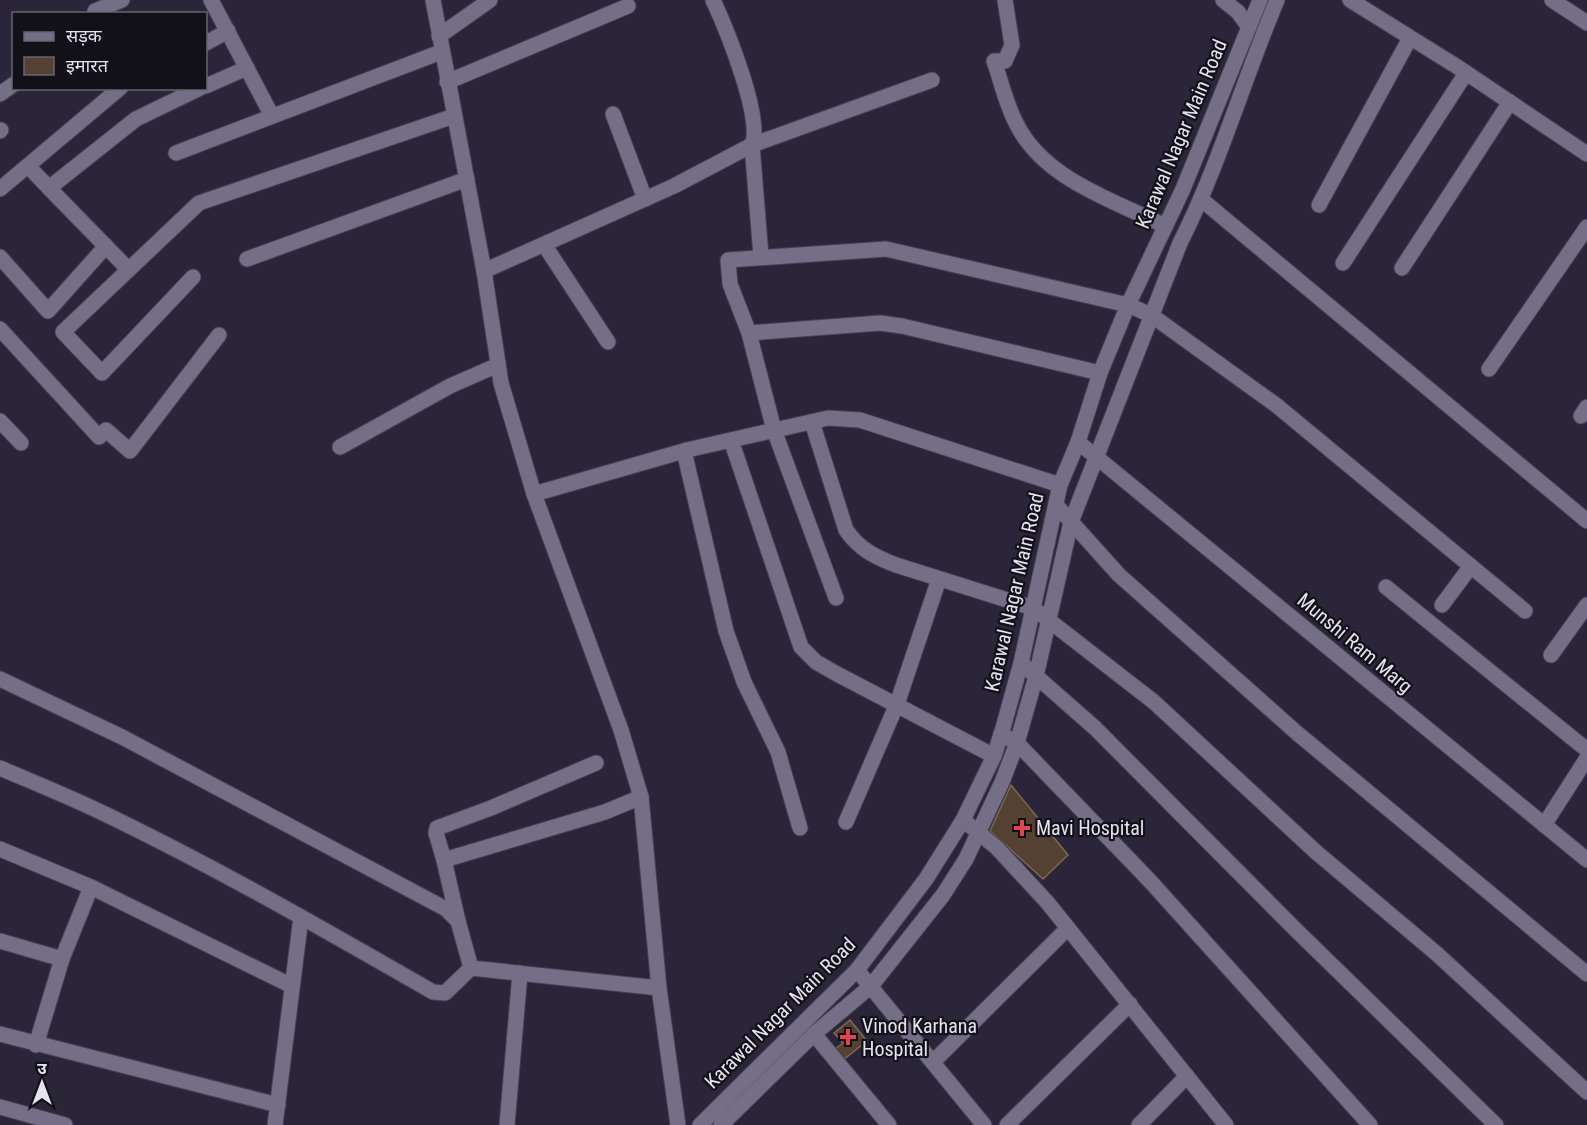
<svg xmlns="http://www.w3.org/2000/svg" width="1587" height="1125" font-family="'Roboto Condensed','Noto Sans Devanagari',sans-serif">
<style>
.building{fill:#554131;stroke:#7d6857;stroke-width:1.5}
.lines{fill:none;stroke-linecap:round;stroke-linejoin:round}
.minor-casing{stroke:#464052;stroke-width:17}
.tertiary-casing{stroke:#464052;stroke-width:17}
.minor{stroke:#746e86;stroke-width:15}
.tertiary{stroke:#746e86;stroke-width:15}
.health-dot{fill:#e0444e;stroke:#121019;stroke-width:2}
.labels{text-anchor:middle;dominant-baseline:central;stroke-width:4.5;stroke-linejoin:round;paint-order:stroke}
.street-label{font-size:20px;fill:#e6e3f1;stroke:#121019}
.poi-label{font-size:20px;fill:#e6e3f1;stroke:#121019;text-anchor:start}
</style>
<rect width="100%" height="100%" fill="#2a2539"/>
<g class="building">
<path d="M1011,785L1068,855L1043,879L990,831Z"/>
<path d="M850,1020L867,1041L843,1060L834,1050L843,1043L834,1033Z"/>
</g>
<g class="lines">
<defs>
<g id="minor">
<path d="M211,0L272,116"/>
<path d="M1005,0L1012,45L1005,61H994C1001,81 1006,104 1016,123C1043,179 1113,200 1165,226"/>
<path d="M1223,0L1238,12L1249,27"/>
<path d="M1350,0L1456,66L1587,154"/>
<path d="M1552,0L1587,23"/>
<path d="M95,11L122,0"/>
<path d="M439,36L490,0"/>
<path d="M206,43L228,31"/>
<path d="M447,82L628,6"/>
<path d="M206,86L247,68"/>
<path d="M0,94L14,84"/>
<path d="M613,114L645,199"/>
<path d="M0,131L1,130"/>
<path d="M176,153L441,52"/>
<path d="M28,166L49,188L136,119L200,88"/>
<path d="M49,188L128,269"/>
<path d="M0,189L120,88"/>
<path d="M1202,200L1587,521"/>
<path d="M1319,205L1410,38"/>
<path d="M545,246L608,342"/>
<path d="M761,256L752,145L932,80"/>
<path d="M0,257L48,311L106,246"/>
<path d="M247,259L467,179"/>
<path d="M1343,263L1466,73"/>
<path d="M1402,268L1510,102"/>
<path d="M484,271L674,186L752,145C763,118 726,28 713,0"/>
<path d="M193,277L102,373L63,332L199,203L454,116"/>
<path d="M0,329L99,437L106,430L130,451L219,335"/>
<path d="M749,333L880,323L902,326L1100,373"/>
<path d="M1489,369L1587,227"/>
<path d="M1581,416L1587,407"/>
<path d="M0,421L21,443"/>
<path d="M812,422L846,530C859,549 875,557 896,565L1033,608L1154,702L1316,852L1437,954L1587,1092"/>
<path d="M731,440L801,647L816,662L837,674L994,756"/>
<path d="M1078,442L1587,860"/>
<path d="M340,447L450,386L498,365"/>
<path d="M684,451L726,631L744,682L778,752L800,828"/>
<path d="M534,494L687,450L828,418L860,420L1060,485"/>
<path d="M1056,505L1119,575L1297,733L1587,974"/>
<path d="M1386,587L1587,750"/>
<path d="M836,598L774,430L749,333L730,284L728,260L886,249L1128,305L1151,315L1276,405L1525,611"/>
<path d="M1442,605L1471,566"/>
<path d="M1551,655L1587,605"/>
<path d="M1021,663L1095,728L1296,930L1496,1125"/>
<path d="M0,679L122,737L446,909L458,921L471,968"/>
<path d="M1001,734L1017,743L1150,881L1370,1125"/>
<path d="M0,768C35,783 70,797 105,814C217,868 325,930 433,992L445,993L471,968L659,988"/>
<path d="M963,820L997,848L1047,902L1226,1125"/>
<path d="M846,822L897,704L939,579"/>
<path d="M1544,825L1587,758"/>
<path d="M0,849L91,887L292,986"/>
<path d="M444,860L436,833L437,828L491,808L596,763"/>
<path d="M458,921L444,860L605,812L641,797"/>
<path d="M0,941L62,959"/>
<path d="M857,970L984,1125"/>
<path d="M0,1034L278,1105"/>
<path d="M814,1034L889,1125"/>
<path d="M36,1045L62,959L91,887"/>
<path d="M934,1061L1068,928"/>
<path d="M0,1107L65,1125"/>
<path d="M275,1125L301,917"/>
<path d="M507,1125L520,973"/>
<path d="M1007,1125L1130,1004"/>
<path d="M1139,1125L1187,1076"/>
</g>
<g id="tertiary">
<path d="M433,0L484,271L501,383L534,494L621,730L641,797L659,988L678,1125"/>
<path d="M700,1125L857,970L926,879L963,820L994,756L1003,728L1021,663L1060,485L1078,442L1100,373L1128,305L1183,189L1260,0"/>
<path d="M721,1125L814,1034L871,986L943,895L966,859L1002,782L1017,743L1036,676L1071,522L1180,243C1219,166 1243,81 1277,0"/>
</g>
</defs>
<use href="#minor" class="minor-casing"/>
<use href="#tertiary" class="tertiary-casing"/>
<use href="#minor" class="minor"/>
<use href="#tertiary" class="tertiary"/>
</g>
<g class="health-dot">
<path d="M1019 819h6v6h6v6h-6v6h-6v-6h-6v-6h6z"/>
<path d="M845 1028h6v6h6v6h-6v6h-6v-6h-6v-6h6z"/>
</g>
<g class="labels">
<g class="street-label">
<text transform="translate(1181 134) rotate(-67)">Karawal Nagar Main Road</text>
<text transform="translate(1014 592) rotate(-77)">Karawal Nagar Main Road</text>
<text transform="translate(1355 643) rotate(40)">Munshi Ram Marg</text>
<text transform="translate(780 1013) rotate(-45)">Karawal Nagar Main Road</text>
</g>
<g class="poi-label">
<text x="1036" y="828">Mavi Hospital</text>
<text x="862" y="1026">Vinod Karhana<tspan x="862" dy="23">Hospital</tspan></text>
</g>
</g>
<rect x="12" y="12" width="195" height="78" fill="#121019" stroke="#67646f" stroke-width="1.5"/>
<rect x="24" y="32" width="30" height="9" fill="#746e86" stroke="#67646f" stroke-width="1.5"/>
<text x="66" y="42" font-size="18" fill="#e6e3f1">सड़क</text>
<rect x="24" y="57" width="30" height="18" fill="#554131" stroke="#67646f" stroke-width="1.5"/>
<text x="66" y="72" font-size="18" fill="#e6e3f1">इमारत</text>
<g transform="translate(42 1083)" stroke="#121019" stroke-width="4.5" paint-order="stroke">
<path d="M0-4.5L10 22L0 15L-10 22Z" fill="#e6e3f1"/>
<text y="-9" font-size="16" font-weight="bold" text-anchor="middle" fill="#e6e3f1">उ</text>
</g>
</svg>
